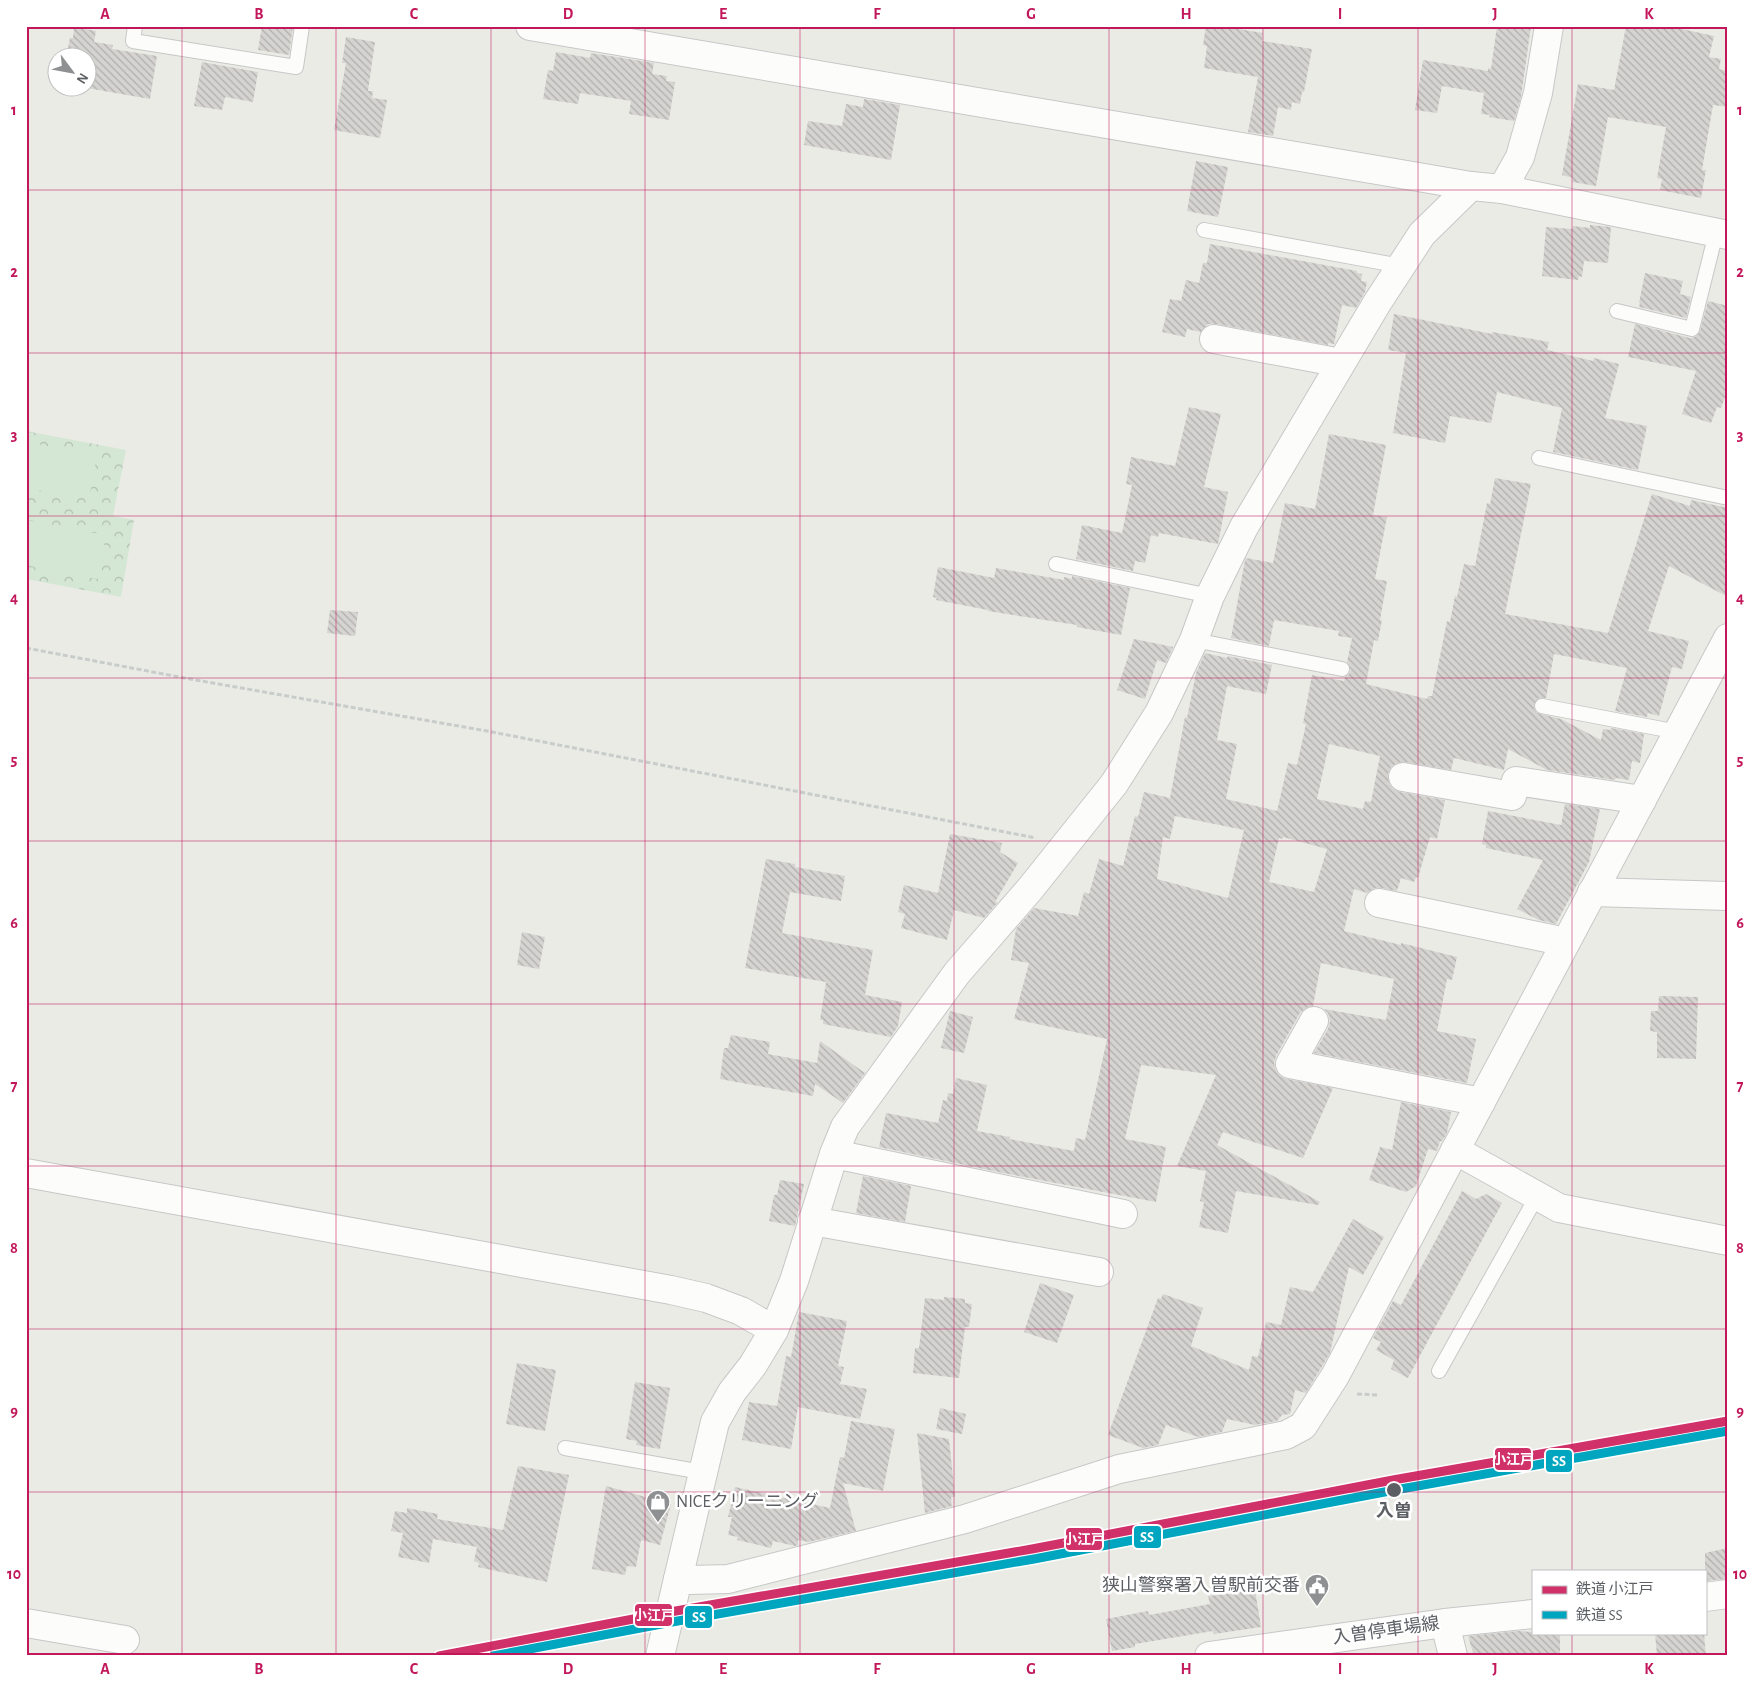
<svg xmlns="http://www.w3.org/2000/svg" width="1754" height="1682" font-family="'Alegreya Sans','Noto Sans JP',sans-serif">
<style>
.park{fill:url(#park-crowns)}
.garden{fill:#d4e7d4}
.building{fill:url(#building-back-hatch);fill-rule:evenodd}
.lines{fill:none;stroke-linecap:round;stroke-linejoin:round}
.service-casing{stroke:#c7c7c7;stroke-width:16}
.minor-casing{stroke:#c7c7c7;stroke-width:30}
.secondary-casing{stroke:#c6c7c7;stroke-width:30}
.path{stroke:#c8ccca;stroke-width:3;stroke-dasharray:5 2.5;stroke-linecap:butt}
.service{stroke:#fcfcfb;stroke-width:14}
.minor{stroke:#fcfcfb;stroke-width:28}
.secondary{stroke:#fcfcfb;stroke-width:28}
.rail-1-casing{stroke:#fff;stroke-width:12}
.rail-2-casing{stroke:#fff;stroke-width:12}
.rail-1{stroke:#d13169;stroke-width:9}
.rail-2{stroke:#00a6bf;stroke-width:9}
.grid{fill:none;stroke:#c2185b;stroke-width:1;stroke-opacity:0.55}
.stop-dot{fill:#5c5f63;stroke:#fff;stroke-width:2}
.labels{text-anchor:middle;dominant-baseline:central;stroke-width:5;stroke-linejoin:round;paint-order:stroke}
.poi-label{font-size:18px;fill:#5c5f63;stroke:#fff;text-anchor:start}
.stop-label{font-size:18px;font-weight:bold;fill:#5c5f63;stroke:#fff}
.street-label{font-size:18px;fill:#5c5f63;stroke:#fff}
.line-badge{stroke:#fff;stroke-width:2}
.badge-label{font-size:14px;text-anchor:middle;font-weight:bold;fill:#fff}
.neatline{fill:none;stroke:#c2185b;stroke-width:2}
.grid-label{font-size:16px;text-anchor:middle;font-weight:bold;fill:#c2185b}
</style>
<defs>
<pattern id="park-crowns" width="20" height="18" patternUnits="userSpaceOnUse" patternTransform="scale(1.25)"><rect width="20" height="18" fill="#d4e7d4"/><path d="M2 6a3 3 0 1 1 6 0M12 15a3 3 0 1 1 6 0" fill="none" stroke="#afbeb0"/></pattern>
<pattern id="building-back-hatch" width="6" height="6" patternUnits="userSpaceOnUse" patternTransform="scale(1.25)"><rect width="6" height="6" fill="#d5d4d1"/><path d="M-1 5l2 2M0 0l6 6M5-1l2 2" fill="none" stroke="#b0afad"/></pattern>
</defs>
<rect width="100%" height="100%" fill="#ebebe6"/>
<path class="park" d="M26,431L126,450L113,516L134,520L121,597L26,579Z"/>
<g class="garden">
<path d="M26,442L97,455L89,499L26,488Z"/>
<path d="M26,520L106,535L98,579L26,565Z"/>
</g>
<g class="building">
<path d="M262,26H293L289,55L258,50Z"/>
<path d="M1206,26H1220L1263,33L1262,41L1312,49L1304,92H1302L1300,104L1292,102L1291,110L1278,107L1273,136L1248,132L1258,77L1204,68L1207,46L1203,45Z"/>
<path d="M1497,26H1531L1521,97L1514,121L1489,117L1490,115L1481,114L1484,93L1442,86L1437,113L1415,110L1423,60L1488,71V68L1491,69Z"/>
<path d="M1626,26H1668L1714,36L1709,57L1721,59L1719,69L1728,71V107L1713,105L1702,170H1706L1701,198L1660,190L1662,179L1657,178L1666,127L1608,117L1596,186L1572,182L1573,178L1562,175L1578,84L1614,90Z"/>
<path d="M74,27L96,31L94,42L113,45L112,49L157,56L150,99L87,88L88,58H66L70,38H73Z"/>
<path d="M346,37L375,42L368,91H373L372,98L387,100L380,138L334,130L346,63H342Z"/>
<path d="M556,52L590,58L591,53L654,63L652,74L667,76L666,81L675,82L669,120L629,114L631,101L580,93L578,104L543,99L548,70L553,71Z"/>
<path d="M202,62L258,72L253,102L225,97L222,110L194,106Z"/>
<path d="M864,99L900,105L891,160L804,145L808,121L842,126L846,104L863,107Z"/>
<path d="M1196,161L1228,167L1218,217L1187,211Z"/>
<path d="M1590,225L1611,227L1608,263L1584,261L1582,277L1579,276L1578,280L1542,276L1546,227L1572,229L1573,226L1590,228Z"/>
<path d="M1210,244L1357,271V273L1362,274L1361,281L1367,282L1365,292L1356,308L1342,305L1334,344L1328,343V345L1217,324H1208L1201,332L1187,329L1185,337L1162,332L1170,299L1181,301L1186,280L1199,283L1203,263H1207Z"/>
<path d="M1645,273L1683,281L1680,294L1691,297L1686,318L1639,307L1640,303H1639Z"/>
<path d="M1708,301L1728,306V389L1721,408L1717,407L1711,423L1682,414L1696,371L1628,357L1635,324L1690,338L1695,337L1700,331Z"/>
<path d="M1394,314L1492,334V332L1549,342L1547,350L1593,361L1594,358L1619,364L1605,418L1647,426L1638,470L1553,452L1562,408L1497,392L1491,423L1450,416L1445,443L1393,433L1406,353L1388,350Z"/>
<path d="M1189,407L1221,414L1204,487L1228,492L1218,544L1159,533L1158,537L1151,535L1145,563L1135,561L1133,571L1076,559L1082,525L1122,533L1132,485L1126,484L1131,457L1175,466Z"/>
<path d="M1329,434L1386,445L1373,515L1387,517L1375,579L1387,581L1380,620H1382L1378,641L1374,640L1366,684L1427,699L1428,696H1432L1447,621L1450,622L1455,596L1457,597L1464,564L1475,566L1487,503L1490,504L1495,478L1531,484L1505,614L1608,633L1652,494L1690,506L1691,500L1728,508V597L1669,566L1648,631L1689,641L1682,669L1672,667L1659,716L1648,713L1647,717L1615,711L1627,668L1554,654L1546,698H1539L1534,704V709L1537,713L1561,719L1601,740L1603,729L1610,730L1611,728L1644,734L1640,763L1632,761L1629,780L1616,778L1615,780L1547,770L1508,749L1504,770L1454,758L1451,770L1405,762L1397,763L1391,767L1388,774L1389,783L1393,789L1400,792L1445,800L1437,839L1430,837L1418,878L1416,877L1414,882L1401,878L1397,891L1382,888H1375L1367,893L1354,889L1344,931L1401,945V943L1457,957L1452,980L1447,979L1437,1031L1476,1039L1467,1083L1314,1053L1328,1029L1330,1021L1328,1013L1324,1009L1386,1020L1394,979L1321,963L1313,1006L1306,1008L1300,1013L1276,1056L1274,1063L1276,1071L1280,1076L1287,1079L1333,1088L1303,1158L1223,1132L1217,1145L1320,1202L1318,1205L1236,1191L1228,1233L1199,1227L1204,1202L1200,1201L1206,1171L1177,1166L1216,1075L1141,1065L1125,1139L1166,1147L1156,1202L1003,1173L879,1147L886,1113L938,1123L943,1100L947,1101L948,1093L953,1094L956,1078L987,1085L977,1131L1010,1137L1009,1139L1074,1151L1076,1138L1085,1140L1107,1039L1014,1019L1029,963L1011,960L1016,929L1034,908L1078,916L1084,892L1089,894L1099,859L1123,866L1135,816L1138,817L1144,792L1170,798L1185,717L1187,718L1196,673L1205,653L1227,658L1228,656L1272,665L1266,694L1227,686L1217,740L1237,744L1226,799L1277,811L1288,763L1297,765L1306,724L1303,723L1312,675L1344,681L1345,677L1349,674L1351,670L1347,662L1352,638L1338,636L1339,631L1274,620L1269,646L1231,638L1245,560L1246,558L1273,563L1285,503L1315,509ZM1329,744L1380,756L1371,802L1365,801L1363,809L1317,799ZM1175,816L1244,830L1228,898L1157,879L1163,837L1170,839ZM1283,837L1327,849L1314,892L1269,882L1279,838L1283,839Z"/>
<path d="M938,567L994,578L996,568L1064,580V577L1072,579V576L1130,588L1121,635L1077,627V625L988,611V610L936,600L937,598L933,597Z"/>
<path d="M330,610L358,612L355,636L327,633Z"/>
<path d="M1134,639L1173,647L1166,663L1157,660L1145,699L1117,690Z"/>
<path d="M1565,804L1600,809L1589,862L1556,924L1539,920L1517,909L1543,860L1486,848V845L1482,844L1488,811L1561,825Z"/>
<path d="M950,834L1002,843L1000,852L1018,863L995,902H998L984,918L954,910L947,940L901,928L905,914L898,912L904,885L938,893Z"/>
<path d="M766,859L795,864V867L845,876L841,901L790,892L782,933L873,950L865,995L902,1002L898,1026L891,1037L823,1024V1020H820L826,982L745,968Z"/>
<path d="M522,932L545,937L539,969L517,965Z"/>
<path d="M1659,996L1698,997L1696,1059L1657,1058V1032L1650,1031L1651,1011H1658Z"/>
<path d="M950,1011L973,1017L964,1053L941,1048Z"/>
<path d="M731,1035L770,1042L768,1054L817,1063L820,1041L865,1073L843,1103L815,1084L813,1096L720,1079L724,1048H728Z"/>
<path d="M1401,1102L1451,1112L1447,1133L1442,1141H1440L1437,1151L1428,1149L1416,1186L1406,1192L1369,1180L1380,1147L1392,1150Z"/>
<path d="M863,1176L911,1186L905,1222L856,1213Z"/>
<path d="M780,1180L804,1184L795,1226L769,1221L774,1195H777Z"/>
<path d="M1462,1191L1476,1199L1486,1194L1502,1203L1408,1378L1391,1369L1394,1360L1376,1350L1381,1342L1373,1338L1393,1301L1401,1305Z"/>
<path d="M1353,1219L1384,1237L1363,1275L1349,1267L1330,1353L1306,1393L1295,1390L1290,1414L1282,1415L1277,1421L1255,1425L1227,1419L1222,1432L1198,1437L1166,1425L1158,1445L1143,1448L1108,1435L1158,1298L1161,1299L1163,1294L1203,1308L1191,1346L1249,1370L1252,1356L1258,1357L1266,1322L1281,1325L1290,1287L1313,1292Z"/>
<path d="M1040,1283L1074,1295L1057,1343L1024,1332Z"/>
<path d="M944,1297L965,1299V1303L972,1304L969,1327H965L959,1378L913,1373L915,1348H919L925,1298L944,1300Z"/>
<path d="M799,1312L847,1321L838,1366L844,1367L840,1384L867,1389L860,1419L798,1407L791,1449L742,1440L749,1402L777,1406L786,1356L791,1357Z"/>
<path d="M517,1363L556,1370L545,1431L506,1424Z"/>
<path d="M635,1382L670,1388L660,1449L636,1445L637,1441L626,1439Z"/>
<path d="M940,1408L966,1414L962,1434L936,1429Z"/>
<path d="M851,1421L895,1429L883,1491L843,1483L856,1531L809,1542L798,1540V1545L795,1546L773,1541L771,1548L737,1540L738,1537L728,1535L732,1517H728L735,1487L830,1508L840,1457L844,1458Z"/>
<path d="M917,1433L949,1439L955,1497H951L952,1506L925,1513Z"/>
<path d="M518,1466L569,1475L547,1582L478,1567L479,1563L474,1561L477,1547L433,1539L429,1563L398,1557L403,1533L391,1531L395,1511L407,1513V1508L438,1514L437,1519L503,1530Z"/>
<path d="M606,1486L671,1504L660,1545L641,1540L636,1567L627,1566L625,1575L592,1569Z"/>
<path d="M1728,1548V1579L1705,1581V1553Z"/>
<path d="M1255,1590L1261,1627L1214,1634L1213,1631L1135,1644V1647L1112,1651L1106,1619L1148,1611L1149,1615L1210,1604L1208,1596Z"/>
<path d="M1518,1631L1533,1632V1633H1560V1656H1474L1468,1636Z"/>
<path d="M1655,1633H1704L1706,1656H1657Z"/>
</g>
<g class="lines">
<defs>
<g id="service">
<path d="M135,26L133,41L296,67L302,26"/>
<path d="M1204,230L1401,266"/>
<path d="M1617,311L1692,329L1716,233"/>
<path d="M1539,458L1728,498"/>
<path d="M1056,564L1210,596"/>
<path d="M1194,640L1342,669"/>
<path d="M1542,706L1678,732"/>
<path d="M1439,1371L1537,1196"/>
<path d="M565,1448L702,1472"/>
</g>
<g id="minor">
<path d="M530,26L1471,186L1502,189L1728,235"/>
<path d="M1471,186L1422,234L1377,303L1244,527L1210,596L1194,640L1159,713L1114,784L1030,889L957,973L845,1127L834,1154L794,1281L774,1330L753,1365L732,1392L715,1422L678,1579L690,1580L728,1579L965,1519L1119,1469L1286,1435L1303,1426L1335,1376L1728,638"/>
<path d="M1502,189L1520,157L1538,93L1549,26"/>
<path d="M1214,339L1341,363"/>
<path d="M1403,777L1512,796L1516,781L1642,800"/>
<path d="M1592,892L1728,896"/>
<path d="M1379,903L1566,942"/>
<path d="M1314,1021L1290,1064L1481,1102"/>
<path d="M1455,1150L1559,1208L1728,1241"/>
<path d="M834,1154L1123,1214"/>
<path d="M26,1173L671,1290L706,1298L741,1311L774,1330"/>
<path d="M812,1221L1099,1272"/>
<path d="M26,1623L125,1640"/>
<path d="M1445,1623L1453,1656"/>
<path d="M660,1656L678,1579"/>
</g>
<g id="secondary">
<path d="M1705,1597L1728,1594"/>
<path d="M1209,1656L1445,1623L1533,1614"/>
</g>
</defs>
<use href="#service" class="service-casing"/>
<use href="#minor" class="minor-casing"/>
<use href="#secondary" class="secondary-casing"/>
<g class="path">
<path d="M26,648L190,679L487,731L1036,838"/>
<path d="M1357,1394L1379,1395"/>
</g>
<use href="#service" class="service"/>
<use href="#minor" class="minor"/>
<use href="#secondary" class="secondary"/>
<defs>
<path id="rail-1" d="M439,1656L670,1612L1032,1549L1393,1480L1728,1421"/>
<path id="rail-2" d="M493,1656L672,1622L1034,1559L1395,1490L1728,1431"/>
</defs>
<use href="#rail-1" class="rail-1-casing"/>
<use href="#rail-2" class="rail-2-casing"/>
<use href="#rail-1" class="rail-1"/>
<use href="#rail-2" class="rail-2"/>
</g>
<path class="grid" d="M182,26V1656M336,26V1656M491,26V1656M645,26V1656M800,26V1656M954,26V1656M1109,26V1656M1263,26V1656M1418,26V1656M1572,26V1571M26,190H1728M26,353H1728M26,516H1728M26,678H1728M26,841H1728M26,1004H1728M26,1166H1728M26,1329H1728M26,1492H1728M1572,1633V1656"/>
<defs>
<symbol id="shop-pin" viewBox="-11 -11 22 30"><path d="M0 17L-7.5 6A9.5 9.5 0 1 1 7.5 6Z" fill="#8e9091" stroke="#fff"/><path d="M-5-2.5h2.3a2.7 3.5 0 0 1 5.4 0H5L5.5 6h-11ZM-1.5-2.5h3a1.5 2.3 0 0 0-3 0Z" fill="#fff"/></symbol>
<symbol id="civic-pin" viewBox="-11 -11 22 30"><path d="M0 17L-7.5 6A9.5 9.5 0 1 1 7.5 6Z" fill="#8e9091" stroke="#fff"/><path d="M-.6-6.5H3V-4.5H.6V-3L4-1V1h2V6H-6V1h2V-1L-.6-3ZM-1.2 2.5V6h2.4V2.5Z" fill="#fff"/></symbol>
</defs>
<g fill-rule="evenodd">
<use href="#shop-pin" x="644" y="1488" width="28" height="38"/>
<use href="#civic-pin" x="1303" y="1572" width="28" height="38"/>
</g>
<circle class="stop-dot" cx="1394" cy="1490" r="8"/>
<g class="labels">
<g class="poi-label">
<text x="676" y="1502">NICEクリーニング</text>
<text x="1300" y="1586" text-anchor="end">狭山警察署入曽駅前交番</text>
</g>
<g class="stop-label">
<text x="1394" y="1512">入曽</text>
</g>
<g class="street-label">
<text transform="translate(1386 1631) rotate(-8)">入曽停車場線</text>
</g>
</g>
<g class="line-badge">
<rect x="1494" y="1447" width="38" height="24" rx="5" fill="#d13169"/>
<rect x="1545" y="1449" width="28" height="24" rx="5" fill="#00a6bf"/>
<rect x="1133" y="1525" width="29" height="24" rx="5" fill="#00a6bf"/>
<rect x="1065" y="1527" width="38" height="24" rx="5" fill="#d13169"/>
<rect x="634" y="1603" width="39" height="24" rx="5" fill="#d13169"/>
<rect x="684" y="1605" width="29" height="24" rx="5" fill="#00a6bf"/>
</g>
<g class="badge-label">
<text x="1513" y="1464">小江戸</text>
<text x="1559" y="1466">SS</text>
<text x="1147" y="1542">SS</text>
<text x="1084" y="1544">小江戸</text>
<text x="654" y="1620">小江戸</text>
<text x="699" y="1622">SS</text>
</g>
<rect width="1754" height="1682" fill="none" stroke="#ffffff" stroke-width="55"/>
<rect x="1532" y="1570" width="175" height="65" fill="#ffffff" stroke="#bebfc1"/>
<rect x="1542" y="1586" width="25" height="8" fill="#d13169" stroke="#bebfc1"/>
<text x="1576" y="1594" font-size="15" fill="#5c5f63">鉄道 小江戸</text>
<rect x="1542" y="1611" width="25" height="8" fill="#00a6bf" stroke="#bebfc1"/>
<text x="1576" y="1620" font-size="15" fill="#5c5f63">鉄道 SS</text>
<g transform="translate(72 72) rotate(122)"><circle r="24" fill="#ffffff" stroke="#bebfc1"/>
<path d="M0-4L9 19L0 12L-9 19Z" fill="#8e9091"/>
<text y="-8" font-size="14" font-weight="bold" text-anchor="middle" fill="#5c5f63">N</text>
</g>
<rect x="28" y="28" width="1698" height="1626" class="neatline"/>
<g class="grid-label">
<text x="105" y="19">A</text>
<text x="259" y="19">B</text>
<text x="414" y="19">C</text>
<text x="568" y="19">D</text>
<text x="723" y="19">E</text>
<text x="877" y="19">F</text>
<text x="1031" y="19">G</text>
<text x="1186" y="19">H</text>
<text x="1340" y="19">I</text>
<text x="1495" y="19">J</text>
<text x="1649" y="19">K</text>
<text x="14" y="115">1</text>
<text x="1740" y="115">1</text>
<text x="14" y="277">2</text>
<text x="1740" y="277">2</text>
<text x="14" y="440">3</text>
<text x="1740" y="440">3</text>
<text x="14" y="603">4</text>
<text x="1740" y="603">4</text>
<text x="14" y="765">5</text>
<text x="1740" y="765">5</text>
<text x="14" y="928">6</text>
<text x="1740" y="928">6</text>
<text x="14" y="1091">7</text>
<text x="1740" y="1091">7</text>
<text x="14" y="1253">8</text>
<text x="1740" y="1253">8</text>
<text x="14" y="1416">9</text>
<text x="1740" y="1416">9</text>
<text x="14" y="1579">10</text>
<text x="1740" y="1579">10</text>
<text x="105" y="1674">A</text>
<text x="259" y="1674">B</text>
<text x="414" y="1674">C</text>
<text x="568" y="1674">D</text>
<text x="723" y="1674">E</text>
<text x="877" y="1674">F</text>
<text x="1031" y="1674">G</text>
<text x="1186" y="1674">H</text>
<text x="1340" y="1674">I</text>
<text x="1495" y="1674">J</text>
<text x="1649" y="1674">K</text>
</g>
</svg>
